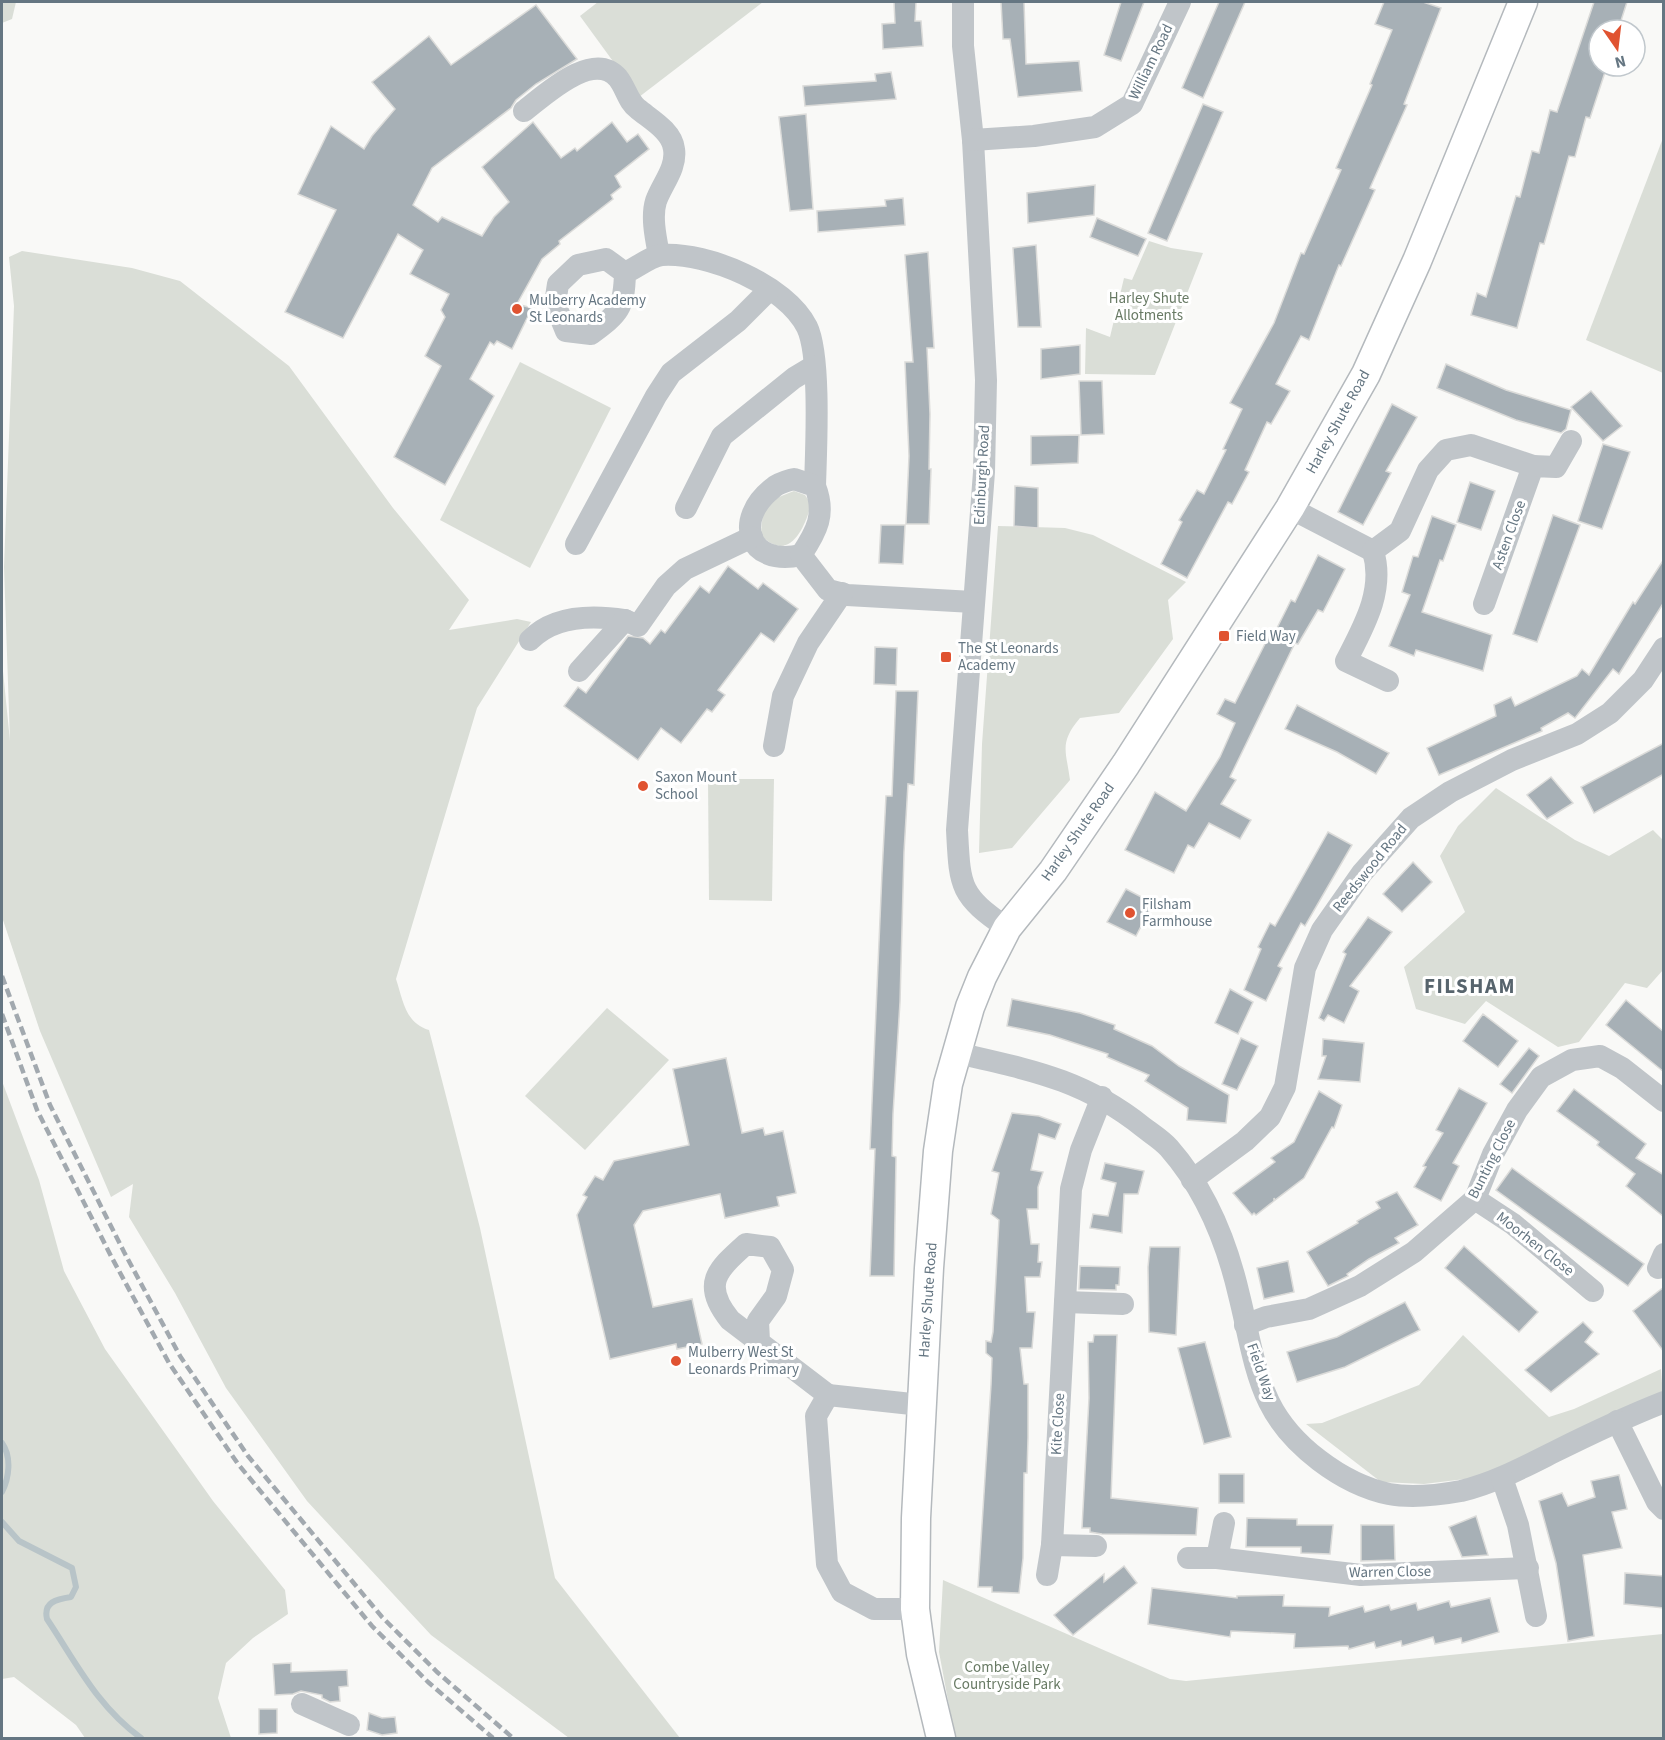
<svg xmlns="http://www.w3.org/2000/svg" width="1665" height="1740" font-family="'Source Sans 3',sans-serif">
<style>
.green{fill:#daded7}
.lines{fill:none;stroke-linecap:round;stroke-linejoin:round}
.stream{stroke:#b8c4c8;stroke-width:6}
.building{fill:#a7b0b6;stroke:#dbdbd9;stroke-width:1.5}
.major-casing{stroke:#b4b9bd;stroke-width:31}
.minor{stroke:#c0c5c9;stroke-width:22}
.major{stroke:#fff;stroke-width:28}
.rail{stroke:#a2a9af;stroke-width:4.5;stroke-dasharray:9 4.5;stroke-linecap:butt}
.poi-dot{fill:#e05331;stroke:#fff;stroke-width:2}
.labels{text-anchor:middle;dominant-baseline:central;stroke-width:6;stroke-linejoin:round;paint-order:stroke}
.street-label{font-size:15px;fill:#657682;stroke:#fff}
.park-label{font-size:15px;fill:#687a64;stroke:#fff}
.poi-label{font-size:15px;fill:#657682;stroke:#fff;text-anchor:start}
.district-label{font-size:21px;font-weight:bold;letter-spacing:1.5px;fill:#57646d;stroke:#fff}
</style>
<rect width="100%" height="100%" fill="#f9f9f7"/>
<g class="green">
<path d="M2,2H16L12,19L2,23Z"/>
<path d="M598,2H763L639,97L580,16Z"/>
<path d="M1663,138L1664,373H1663L1586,340Z"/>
<path d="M1149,241L1171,248L1203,253L1155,375L1085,374L1086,328L1110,337L1124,278L1132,280Z"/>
<path d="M22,251L132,268L180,281L289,366L393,508L469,600L449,630L517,619L531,622L477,708L396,979C403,1000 405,1023 429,1030L480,1228L555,1578L680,1738H569L431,1635L307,1501L226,1388L175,1293L129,1217L133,1184L111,1197L40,1031L2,917V661L10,741L4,567L14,306L9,257Z"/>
<path d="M520,362L611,408L530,568L440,520Z"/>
<path d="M794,491L805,495L811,504C805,529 788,564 761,535C762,506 767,501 794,491Z"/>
<path d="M998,526L1065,528L1093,535L1186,582L1168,600L1173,639L1119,713L1080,718C1059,743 1066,750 1070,780L1012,848L979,853L982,744Z"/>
<path d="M708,779H774L772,901L709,900Z"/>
<path d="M1496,788L1575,840L1609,856L1653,830L1663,840V970L1647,988L1625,983L1579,1042L1558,1047L1486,1001L1465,1024L1416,1009L1404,967L1465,912L1440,856L1458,826Z"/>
<path d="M607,1008L669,1060L585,1150L525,1096Z"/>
<path d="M2,1081L39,1180L64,1271L105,1349L213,1501L285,1590L288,1614L253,1638L226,1663L218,1698L231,1738H85L76,1725L14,1677L2,1679Z"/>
<path d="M1463,1335L1549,1417L1574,1409L1661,1369L1663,1397L1490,1476L1424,1484L1381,1482L1306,1424L1322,1423L1419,1385Z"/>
<path d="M943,1580L1170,1679L1186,1681L1663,1634V1738H955L939,1652Z"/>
</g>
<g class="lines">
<g class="stream">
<path d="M2,1443C12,1457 9,1478 2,1492"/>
<path d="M2,1522L19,1541L72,1568L76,1587L71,1597C57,1599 43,1602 47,1619C77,1664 97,1706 141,1738"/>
</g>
</g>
<g class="building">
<path d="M894,2H916L915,21H921L923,46L883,49L882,24L895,23Z"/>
<path d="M1001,2H1024L1026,64L1079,61L1082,91L1018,97L1010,39H1003Z"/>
<path d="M1121,2H1144L1121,61L1104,55Z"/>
<path d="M1219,2H1245L1203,98L1182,88Z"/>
<path d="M1384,2H1423L1441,8L1404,104L1407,105L1370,188L1375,190L1341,266L1339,265L1309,340L1301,336L1276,384L1290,391L1271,424L1267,422L1245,470L1249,472L1232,504L1228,502L1187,578L1161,564L1182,522L1179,520L1197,490L1204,494L1226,450L1223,449L1242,409L1230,403L1274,323L1301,253L1304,254L1341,170L1336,168L1372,85L1370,84L1392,30L1375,24Z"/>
<path d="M1594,2H1627L1618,30H1599V66H1607L1590,118L1586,117L1575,157L1569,156L1544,244L1540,243L1517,328L1471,315L1477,293L1486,297L1516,196L1520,197L1532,151L1539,153L1550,110L1557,112Z"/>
<path d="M536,5L577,59L536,84L516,100L511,108L432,168L413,205L438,222L442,217L482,236L494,217L509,202L482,167L533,122L561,158L575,148L577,151L612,122L627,142L638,134L649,149L615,176L621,187L611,195L613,199L559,241L560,244L542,259L517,304L532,308L512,349L497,341L494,345L490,342L470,379L494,396L445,485L394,457L441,366L425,356L445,317L441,310L449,294L410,274L423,250L398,234L343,338L285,312L336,210L298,194L331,126L364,149L372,136L395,109L372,82L429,36L451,65Z"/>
<path d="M891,72L896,99L805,106L803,86L876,81L875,74Z"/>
<path d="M1203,104L1223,112L1167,241L1148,233Z"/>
<path d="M806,114L813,209L790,211L779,117Z"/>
<path d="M1095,185L1094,215L1028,223L1027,193Z"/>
<path d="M903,198L905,225L818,232L817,211L886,206L885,200Z"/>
<path d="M1097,218L1146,239L1138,256L1090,237Z"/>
<path d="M1036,245L1041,327H1018L1013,248Z"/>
<path d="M928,252L934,348H927L930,414L929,469H931L929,524H906L909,456L905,362H913L905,255Z"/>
<path d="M1080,345V374L1041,379V349Z"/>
<path d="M1446,364L1506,390L1571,410L1566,429L1561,433L1516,420L1437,388Z"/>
<path d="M1079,381H1102L1104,434L1081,435Z"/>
<path d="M1591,391L1622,426L1603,441L1571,407Z"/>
<path d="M1392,404L1417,417L1386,471L1391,473L1363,525L1338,512Z"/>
<path d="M1079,435L1078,463L1031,465V436Z"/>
<path d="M1603,444L1630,452L1602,529L1578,521Z"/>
<path d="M1470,482L1495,491L1481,530L1457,522Z"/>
<path d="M1015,486L1038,488V528L1014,526Z"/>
<path d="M1553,515L1580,525L1537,642L1513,634Z"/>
<path d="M1432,516L1456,525L1443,561L1440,560L1422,612L1492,635L1483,671L1416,650L1414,656L1389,646L1410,595L1402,592L1413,556L1418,557Z"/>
<path d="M881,525H905L903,564L879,563Z"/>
<path d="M1318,555L1345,569L1323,612L1318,610L1298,644L1295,643L1230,777L1236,780L1221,804L1251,820L1240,839L1209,823L1194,848L1188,845L1174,873L1125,850L1155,792L1186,811L1220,757L1235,723L1217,714L1225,699L1235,703L1270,634L1273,636L1291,600L1295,602Z"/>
<path d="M1664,559V602L1619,674L1613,669L1575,718L1568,713L1541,728L1542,731L1439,775L1427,748L1496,716L1494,705L1511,697L1515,706L1577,676L1582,669L1589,675L1633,602L1635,604Z"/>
<path d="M728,566L758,589L763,583L798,609L774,642L761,633L718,690L725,695L712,712L707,709L681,743L661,728L638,760L564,706L578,687L586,693L628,636L643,638L650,644L661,630L665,633L700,586L709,593Z"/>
<path d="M875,647L897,648L896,685L874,684Z"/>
<path d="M896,691H918L914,785L908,784L904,852L900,1002L893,1114L892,1156L896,1157L894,1276H870L875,1149H870L882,873L886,796H892Z"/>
<path d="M1297,705L1389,753L1376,774L1337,752L1285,729Z"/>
<path d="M1664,743V774L1594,813L1581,787Z"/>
<path d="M1551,777L1573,803L1547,819L1527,795Z"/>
<path d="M1328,832L1352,845L1305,926L1301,923L1278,966L1282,968L1266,1001L1244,990L1261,949L1258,947L1270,923L1275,926Z"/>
<path d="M1413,862L1432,882L1402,912L1383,894Z"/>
<path d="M1126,889L1153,903L1136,936L1107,922Z"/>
<path d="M1368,917L1392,932L1350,986L1359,991L1344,1023L1328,1015L1324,1021L1319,1018L1346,954L1343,952Z"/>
<path d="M1230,989L1253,1002L1238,1034L1215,1023Z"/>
<path d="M1012,999L1080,1013L1115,1025L1114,1029L1152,1046L1179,1066L1229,1095L1226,1123L1187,1120L1188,1108L1145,1081L1149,1075L1107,1057L1108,1054L1050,1035L1007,1026Z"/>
<path d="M1626,1000L1664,1032V1072L1606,1025Z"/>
<path d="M1483,1014L1518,1041L1498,1067L1463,1041Z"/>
<path d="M1241,1038L1258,1046L1237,1090L1222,1084Z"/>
<path d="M1323,1039L1364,1043L1360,1082L1318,1079L1326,1056H1322Z"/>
<path d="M1529,1048L1539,1056L1512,1093L1500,1084Z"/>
<path d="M726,1058L742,1133L763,1128L765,1135L783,1131L796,1193L777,1197L779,1206L725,1218L720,1194L643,1211L634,1225L653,1307L692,1299L702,1344L677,1349L676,1344L610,1359L577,1215L587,1197L583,1195L595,1176L603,1180L614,1161L689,1145L673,1069Z"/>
<path d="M1459,1088L1487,1103L1453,1163L1459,1166L1441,1201L1414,1187L1426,1167L1423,1166L1443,1133L1436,1130Z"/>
<path d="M1574,1089L1646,1144L1636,1158L1664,1175V1217L1626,1186L1635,1174L1597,1145L1599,1142L1557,1111Z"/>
<path d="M1319,1091L1342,1105L1334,1128L1332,1127L1304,1178L1275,1200L1274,1198V1201L1256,1215L1254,1213L1252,1215L1233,1193L1275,1162L1271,1158L1294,1142Z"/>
<path d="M1012,1113L1039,1116L1061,1124L1055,1139L1039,1134L1031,1170L1043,1172L1038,1187V1209H1027L1031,1244H1039L1038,1262H1042L1040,1277H1025L1027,1312H1035L1032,1348H1020L1024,1384H1028V1437L1027,1473H1024L1023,1558L1019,1593L992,1592V1587H978L991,1385L992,1358L986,1353V1341L991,1342L993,1332L999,1220L991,1214L999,1173L992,1171Z"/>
<path d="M1105,1163L1144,1171L1138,1194H1124L1122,1233L1090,1228L1093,1214L1108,1216L1116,1183L1101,1179Z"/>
<path d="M1512,1168L1644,1264L1628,1286L1496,1190Z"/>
<path d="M1397,1192L1418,1225L1395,1238L1399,1243L1369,1259L1347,1274L1348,1276L1328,1286L1307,1252L1358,1223L1357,1221L1380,1208L1376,1202Z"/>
<path d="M1464,1246L1538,1312L1519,1332L1445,1268Z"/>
<path d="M1150,1247H1180L1176,1335L1149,1332L1148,1267Z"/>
<path d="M1288,1261L1294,1292L1264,1299L1257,1268Z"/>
<path d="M1080,1266L1120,1267L1119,1285H1116V1290L1079,1289Z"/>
<path d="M1664,1287V1352L1633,1311Z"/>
<path d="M1405,1302L1420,1330L1345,1367L1297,1382L1287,1352L1337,1337Z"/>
<path d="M1583,1322L1593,1332L1585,1342L1599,1354L1551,1392L1525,1370Z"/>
<path d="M1094,1335H1117L1111,1498L1198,1508L1196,1535L1102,1534L1090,1532V1528H1082L1089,1398L1088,1342H1093Z"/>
<path d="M1205,1342L1231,1437L1204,1444L1178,1348Z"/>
<rect x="1219" y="1474" width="25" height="29"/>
<path d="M1619,1475L1627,1509L1612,1512L1622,1548L1583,1555L1594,1636L1568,1641L1556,1563L1539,1501L1562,1493L1568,1506L1595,1497L1591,1481Z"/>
<path d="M1476,1516L1488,1555L1462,1557L1449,1527Z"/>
<path d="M1247,1518L1297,1519V1525H1333L1330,1554L1301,1553V1547H1246Z"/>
<path d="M1361,1525H1394L1395,1560L1361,1561Z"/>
<path d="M1124,1566L1137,1583L1073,1635L1054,1615L1104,1574V1582Z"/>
<path d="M1625,1573L1664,1576V1608L1624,1604Z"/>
<path d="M1152,1588L1237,1598V1596L1284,1595L1283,1606L1330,1607L1329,1616L1363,1606L1365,1612L1389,1605L1391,1610L1416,1603L1418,1610L1449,1601L1451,1607L1490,1598L1499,1632L1462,1643L1461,1638L1435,1644L1433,1637L1402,1646L1401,1641L1376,1648L1374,1642L1349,1649L1348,1646L1294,1648L1295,1634L1231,1631L1230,1637L1148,1624Z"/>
<path d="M291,1663V1672L347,1670L348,1686L339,1687L340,1701L330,1702L322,1698V1695L301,1691L293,1694L275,1695L273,1664Z"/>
<path d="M259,1709H277V1733L259,1734Z"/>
<path d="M369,1713L382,1718L395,1717L397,1733L382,1735L367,1730Z"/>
</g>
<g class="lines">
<defs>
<path id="major" d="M941,1738L921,1654L915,1609L916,1518L929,1268L938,1151L948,1084L970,1007L982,977L1007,928L1053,871L1126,764L1290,508L1366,374L1417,261L1523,2"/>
</defs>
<use href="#major" class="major-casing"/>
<g class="minor">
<path d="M963,2V46L973,140L986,380L984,472L957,830C960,887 959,895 1007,928"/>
<path d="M524,111C545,95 593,49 618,78C626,88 628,102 638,109C650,119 672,131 674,149C677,168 662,184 656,201C651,217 656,239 659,255"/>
<path d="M973,140L1034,136L1095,127L1132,104L1180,2"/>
<path d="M625,273L606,259L578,265L558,284L555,304L566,331L591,334C619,313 624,309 625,273C636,268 651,256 662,255C708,252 786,285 807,327C821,356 816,451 815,486"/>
<path d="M794,479L815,486C826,514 817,531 801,555C747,567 733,519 773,488C778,483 787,481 794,479Z"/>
<path d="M686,508L722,436L794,378L814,366"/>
<path d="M1290,508L1373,551"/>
<path d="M576,544L656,396L671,373L738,321L769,290"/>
<path d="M801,555L828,590L847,595L973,602"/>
<path d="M1484,604L1533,466L1556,467L1571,441"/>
<path d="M530,640C554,615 593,615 625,620"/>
<path d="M579,671L625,620L638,626L666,586L685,569L752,537"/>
<path d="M1388,681L1346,661C1364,626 1385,590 1373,551L1400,531L1428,470L1446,450L1471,445L1533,466"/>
<path d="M774,746L783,696L808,643L842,593"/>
<path d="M957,1053C1030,1070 1083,1079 1143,1127C1152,1134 1162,1140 1169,1148C1205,1189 1227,1243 1239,1295C1248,1330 1253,1369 1269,1402C1290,1445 1342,1484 1389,1494C1410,1498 1439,1495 1461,1491C1494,1483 1524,1467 1554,1452C1590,1434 1626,1417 1664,1402"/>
<path d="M1192,1180L1245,1141L1270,1117L1285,1087L1305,968L1322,930L1362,873L1411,818L1450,792L1512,760L1577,734L1610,713L1643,680L1664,648"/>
<path d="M1475,1199L1513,1224L1593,1291"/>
<path d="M1658,1268L1664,1254"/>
<path d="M1065,1302L1123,1304"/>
<path d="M1245,1325L1266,1317L1309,1309L1360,1286L1414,1252L1475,1199L1493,1154L1517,1110L1541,1077L1572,1060L1600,1056L1622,1068L1664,1101"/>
<path d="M759,1341L758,1321L776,1296L783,1270L770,1247L746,1244C717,1270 701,1284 730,1320L828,1395L816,1416L827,1564L842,1592L874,1609H915"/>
<path d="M828,1395L921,1405"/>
<path d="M1617,1421L1657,1502L1664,1509"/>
<path d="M1502,1478L1518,1525L1536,1616"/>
<path d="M1052,1545L1096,1546"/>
<path d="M1188,1558H1217L1361,1575L1528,1568"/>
<path d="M1217,1558L1224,1523"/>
<path d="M1047,1575L1052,1545L1071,1189L1081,1150L1102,1097"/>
<path d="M302,1704L349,1725"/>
</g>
<use href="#major" class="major"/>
<g class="rail">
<path d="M2,976L50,1105L124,1252L180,1356L248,1456L382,1617L437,1672L513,1738"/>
<path d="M2,1014L37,1110L112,1258L169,1363L238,1464L372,1626L428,1682L493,1738"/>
</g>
</g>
<g class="poi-dot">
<circle cx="517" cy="309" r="6"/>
<rect x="1218" y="630" width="12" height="12" rx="3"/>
<rect x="940" y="651" width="12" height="12" rx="3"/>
<circle cx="643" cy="786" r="6"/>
<circle cx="1130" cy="913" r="6"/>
<circle cx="676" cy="1361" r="6"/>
</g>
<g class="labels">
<g class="street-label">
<text transform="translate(1151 62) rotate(-64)">William Road</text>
<text transform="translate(1338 422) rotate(-61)">Harley Shute Road</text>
<text transform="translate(982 475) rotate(-87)">Edinburgh Road</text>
<text transform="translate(1509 535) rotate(-70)">Asten Close</text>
<text transform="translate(1078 832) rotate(-55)">Harley Shute Road</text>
<text transform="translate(1370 868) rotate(-51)">Reedswood Road</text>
<text transform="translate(1492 1159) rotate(-63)">Bunting Close</text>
<text transform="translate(1535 1244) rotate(38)">Moorhen Close</text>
<text transform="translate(928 1300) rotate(-86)">Harley Shute Road</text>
<text transform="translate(1261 1372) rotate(71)">Field Way</text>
<text transform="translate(1058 1424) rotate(-87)">Kite Close</text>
<text transform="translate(1390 1572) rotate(-1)">Warren Close</text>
</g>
<g class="park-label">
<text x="1149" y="298">Harley Shute<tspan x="1149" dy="17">Allotments</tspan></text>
<text x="1007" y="1667">Combe Valley<tspan x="1007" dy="17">Countryside Park</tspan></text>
</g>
<g class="poi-label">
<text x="529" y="300">Mulberry Academy<tspan x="529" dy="17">St Leonards</tspan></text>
<text x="1236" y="636">Field Way</text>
<text x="958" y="648">The St Leonards<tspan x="958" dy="17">Academy</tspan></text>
<text x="655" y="777">Saxon Mount<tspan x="655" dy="17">School</tspan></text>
<text x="1142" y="904">Filsham<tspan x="1142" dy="17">Farmhouse</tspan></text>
<text x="688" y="1352">Mulberry West St<tspan x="688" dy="17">Leonards Primary</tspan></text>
</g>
<g class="district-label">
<text x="1470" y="986">FILSHAM</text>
</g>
</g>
<rect width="1665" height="1740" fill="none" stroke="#657682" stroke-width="6"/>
<g transform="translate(1617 48) rotate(166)"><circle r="28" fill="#ffffff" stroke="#c1c8cd" stroke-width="1.5"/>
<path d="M0-4.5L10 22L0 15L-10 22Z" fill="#e05331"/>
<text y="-9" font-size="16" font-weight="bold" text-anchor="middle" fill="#657682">N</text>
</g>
</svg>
